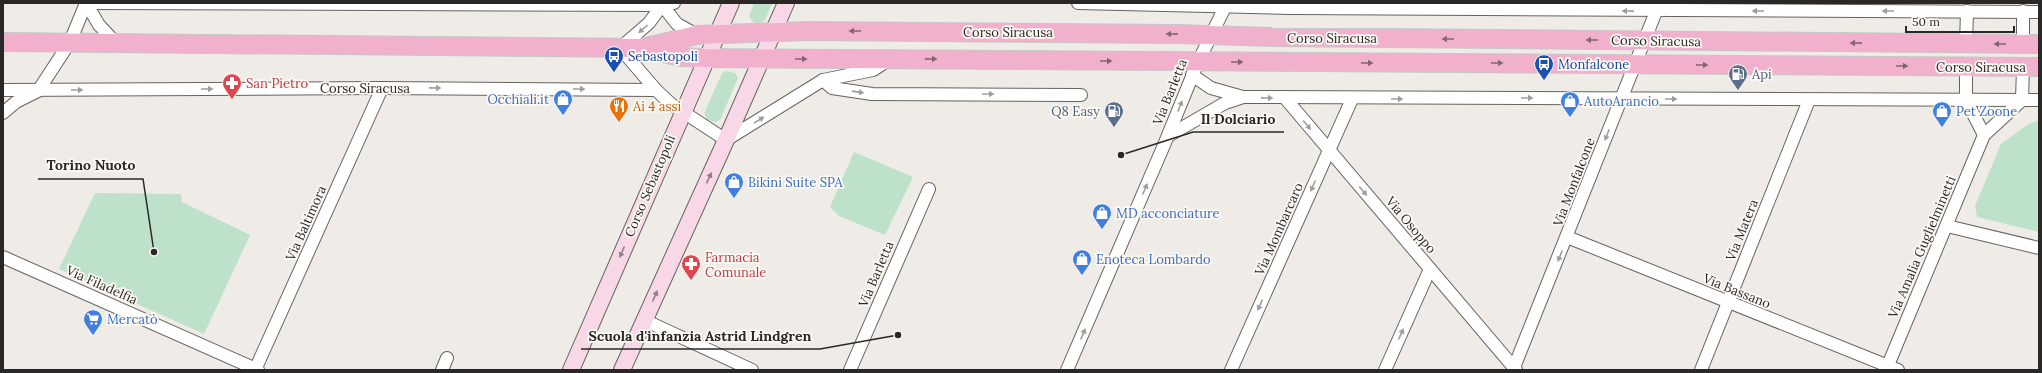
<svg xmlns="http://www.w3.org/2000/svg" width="2042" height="373" font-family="Lora,serif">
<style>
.green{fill:#bde1c9}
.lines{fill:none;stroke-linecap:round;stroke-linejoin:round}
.minor-casing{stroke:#66635f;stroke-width:14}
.secondary-casing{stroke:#66635f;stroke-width:18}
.primary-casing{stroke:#c7c7c7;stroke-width:20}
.minor{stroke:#fff;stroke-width:12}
.secondary{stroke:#f8d8e6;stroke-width:16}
.primary{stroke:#f1b0cc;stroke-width:18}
.oneway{fill:#9f9e9e}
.oneway2{fill:#836571}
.oneway3{fill:#908086}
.labels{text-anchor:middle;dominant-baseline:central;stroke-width:3.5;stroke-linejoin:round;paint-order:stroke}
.street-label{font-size:13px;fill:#292827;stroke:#fdf9f5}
.transit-label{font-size:13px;fill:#164399;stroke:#fdf9f5;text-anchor:start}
.service-label{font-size:13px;fill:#4e5e75;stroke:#fdf9f5;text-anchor:start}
.health-label{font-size:13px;fill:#be3a42;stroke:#fdf9f5;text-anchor:start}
.shop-label{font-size:13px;fill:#366cbe;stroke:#fdf9f5;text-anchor:start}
.food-label{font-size:13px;fill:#c56008;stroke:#fdf9f5;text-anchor:start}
.leader{fill:none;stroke:#292827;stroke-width:1.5}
.callout-dot{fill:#292827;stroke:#fdf9f5;stroke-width:1.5}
.callout-label{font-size:14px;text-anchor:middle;font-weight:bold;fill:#292827;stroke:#fdf9f5;stroke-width:3.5;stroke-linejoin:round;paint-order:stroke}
</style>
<rect width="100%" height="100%" fill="#efece8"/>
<g class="green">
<path d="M754,3H772L765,20L758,24L753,22L749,16Z"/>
<path d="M727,71L735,73L738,78L720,120L715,122L708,120L704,114L722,73Z"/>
<path d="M2039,120V232L1977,217L1975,206L2001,144L2027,125Z"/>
<path d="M854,152L913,177L885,235L839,216L830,207Z"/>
<path d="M95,193L181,194L182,202L250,235L204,334L59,269Z"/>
</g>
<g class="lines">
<defs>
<g id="minor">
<path d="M86,3L99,25L116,43"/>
<path d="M92,3L662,5L674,3"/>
<path d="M1078,3L1291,8L2039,12"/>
<path d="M662,5L649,23L620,48L656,90L671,104L726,140L823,80L873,70L890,59"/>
<path d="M662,5L677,24L697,35"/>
<path d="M1966,44L1967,11"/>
<path d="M2023,44V11"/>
<path d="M1966,67V100L1984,135"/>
<path d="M1192,75L1211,88L1243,97"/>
<path d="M823,80L832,88L872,94L1081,95"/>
<path d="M3,90L382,88L656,90"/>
<path d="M1285,98L1516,370"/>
<path d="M3,113L16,102L38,91L70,42L86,3"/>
<path d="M1168,136L1225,103L1243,97L2039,100"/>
<path d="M1947,226L2039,248"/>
<path d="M1567,237L1898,370"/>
<path d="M3,257L258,370"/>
<path d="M644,320L752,370"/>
<path d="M255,370L382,88"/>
<path d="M442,370L447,358"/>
<path d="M850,370L929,189"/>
<path d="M1067,370L1164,145L1198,62L1227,3"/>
<path d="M1231,370L1352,99"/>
<path d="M1385,370L1430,269"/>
<path d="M1513,370L1659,4"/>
<path d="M1701,370L1809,100"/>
<path d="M1886,370L1984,135L2022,100L2023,67"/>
</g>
<g id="secondary">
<path d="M571,370L731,3"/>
<path d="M622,370L726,140L786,3"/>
</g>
<g id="primary">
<path d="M3,42L642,48L697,35L807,31L1177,34L1272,37L2039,44"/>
<path d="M647,49L681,57L706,58L2039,67"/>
</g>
</defs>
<use href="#minor" class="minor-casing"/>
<use href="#secondary" class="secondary-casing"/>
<use href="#primary" class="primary-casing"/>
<use href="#minor" class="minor"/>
<use href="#secondary" class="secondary"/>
<use href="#primary" class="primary"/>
</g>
<defs><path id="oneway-solid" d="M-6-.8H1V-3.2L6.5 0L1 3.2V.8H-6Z"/></defs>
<g class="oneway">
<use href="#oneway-solid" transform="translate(1628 11) rotate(-179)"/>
<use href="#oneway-solid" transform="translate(1758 11) rotate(-180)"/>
<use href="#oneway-solid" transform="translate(1888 11) rotate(-180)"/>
<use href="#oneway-solid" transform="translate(643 29) rotate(139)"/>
<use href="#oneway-solid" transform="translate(435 88) rotate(1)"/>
<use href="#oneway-solid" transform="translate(207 89)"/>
<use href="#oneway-solid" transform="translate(579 89)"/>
<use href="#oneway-solid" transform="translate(77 90)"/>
<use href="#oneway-solid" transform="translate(858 92) rotate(8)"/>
<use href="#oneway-solid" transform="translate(988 94)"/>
<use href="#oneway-solid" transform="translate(1267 98) rotate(1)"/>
<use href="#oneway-solid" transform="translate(1527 98)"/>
<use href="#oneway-solid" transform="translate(1397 99)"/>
<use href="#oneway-solid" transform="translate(1671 99)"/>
<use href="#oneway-solid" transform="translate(1180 106) rotate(-69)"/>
<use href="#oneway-solid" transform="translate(759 120) rotate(-32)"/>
<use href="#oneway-solid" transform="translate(1307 125) rotate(50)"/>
<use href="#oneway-solid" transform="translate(1607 135) rotate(111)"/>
<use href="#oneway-solid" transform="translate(1313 186) rotate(114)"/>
<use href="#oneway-solid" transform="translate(1145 189) rotate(-67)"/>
<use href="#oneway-solid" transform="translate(1363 191) rotate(50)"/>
<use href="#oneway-solid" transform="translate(1560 256) rotate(112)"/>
<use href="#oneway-solid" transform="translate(1260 305) rotate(114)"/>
<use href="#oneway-solid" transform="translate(1083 334) rotate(-67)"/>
<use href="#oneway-solid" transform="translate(1401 334) rotate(-66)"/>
</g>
<g class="oneway2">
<use href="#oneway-solid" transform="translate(855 31) rotate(-180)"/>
<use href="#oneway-solid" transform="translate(1172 34) rotate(-179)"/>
<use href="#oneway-solid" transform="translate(1448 39) rotate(-180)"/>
<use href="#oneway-solid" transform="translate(1592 40) rotate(-180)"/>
<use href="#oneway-solid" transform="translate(1856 43) rotate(-179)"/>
<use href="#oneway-solid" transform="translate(2000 44) rotate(-180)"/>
<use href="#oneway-solid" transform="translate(801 59)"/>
<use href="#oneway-solid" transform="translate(931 59) rotate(1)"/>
<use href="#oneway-solid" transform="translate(1106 61)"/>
<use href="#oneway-solid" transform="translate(1237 62)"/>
<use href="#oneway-solid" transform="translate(1367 63)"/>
<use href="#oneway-solid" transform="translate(1497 63)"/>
<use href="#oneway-solid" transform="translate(1702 65)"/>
<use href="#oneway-solid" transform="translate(1902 66)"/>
</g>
<g class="oneway3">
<use href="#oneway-solid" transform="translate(709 178) rotate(-65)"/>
<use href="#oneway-solid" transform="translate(622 252) rotate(113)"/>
<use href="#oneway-solid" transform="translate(655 296) rotate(-66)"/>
</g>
<defs>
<symbol id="bus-pin" viewBox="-11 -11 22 30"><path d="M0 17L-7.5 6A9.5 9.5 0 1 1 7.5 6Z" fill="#1a4fb4" stroke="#fdf9f5"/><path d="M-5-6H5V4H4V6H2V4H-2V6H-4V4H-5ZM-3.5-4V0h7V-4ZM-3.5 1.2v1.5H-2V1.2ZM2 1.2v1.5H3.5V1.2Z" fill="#fff"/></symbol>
<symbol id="fuel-pin" viewBox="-11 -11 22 30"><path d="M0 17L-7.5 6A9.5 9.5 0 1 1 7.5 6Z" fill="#5c6f8a" stroke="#fdf9f5"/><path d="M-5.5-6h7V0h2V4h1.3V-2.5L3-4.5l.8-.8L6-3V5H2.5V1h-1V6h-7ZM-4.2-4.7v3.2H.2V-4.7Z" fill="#fff"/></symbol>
<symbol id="pharmacy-pin" viewBox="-11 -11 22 30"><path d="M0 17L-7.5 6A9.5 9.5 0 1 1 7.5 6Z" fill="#e0444e" stroke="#fdf9f5"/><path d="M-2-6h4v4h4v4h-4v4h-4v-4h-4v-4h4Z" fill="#fff"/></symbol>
<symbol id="shop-pin" viewBox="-11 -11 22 30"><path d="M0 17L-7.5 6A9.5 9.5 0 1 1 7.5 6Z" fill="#3f7fe0" stroke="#fdf9f5"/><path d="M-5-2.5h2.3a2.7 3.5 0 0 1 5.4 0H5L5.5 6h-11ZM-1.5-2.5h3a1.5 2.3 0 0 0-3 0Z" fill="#fff"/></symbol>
<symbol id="restaurant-pin" viewBox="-11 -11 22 30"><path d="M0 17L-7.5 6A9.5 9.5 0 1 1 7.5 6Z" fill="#e8710a" stroke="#fdf9f5"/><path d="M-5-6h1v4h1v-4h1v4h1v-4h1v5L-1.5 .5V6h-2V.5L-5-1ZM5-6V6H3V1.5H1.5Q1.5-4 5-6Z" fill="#fff"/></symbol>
<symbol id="supermarket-pin" viewBox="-11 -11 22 30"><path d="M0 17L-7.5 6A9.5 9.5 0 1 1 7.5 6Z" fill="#3f7fe0" stroke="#fdf9f5"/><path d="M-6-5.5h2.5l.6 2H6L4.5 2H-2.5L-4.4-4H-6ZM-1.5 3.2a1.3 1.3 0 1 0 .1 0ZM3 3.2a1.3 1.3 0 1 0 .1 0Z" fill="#fff"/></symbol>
</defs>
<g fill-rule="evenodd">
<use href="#bus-pin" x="603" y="45" width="22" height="30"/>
<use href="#bus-pin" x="1533" y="53" width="22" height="30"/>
<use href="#fuel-pin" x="1727" y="63" width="22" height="30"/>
<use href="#pharmacy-pin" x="221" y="72" width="22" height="30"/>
<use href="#shop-pin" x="552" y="88" width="22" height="30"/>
<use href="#shop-pin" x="1559" y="90" width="22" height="30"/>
<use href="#restaurant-pin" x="608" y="95" width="22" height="30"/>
<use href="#fuel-pin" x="1103" y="100" width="22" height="30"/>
<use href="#shop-pin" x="1931" y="100" width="22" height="30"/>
<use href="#shop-pin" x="723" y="171" width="22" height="30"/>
<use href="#shop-pin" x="1091" y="202" width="22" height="30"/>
<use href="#shop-pin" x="1071" y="248" width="22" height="30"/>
<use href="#pharmacy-pin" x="680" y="253" width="22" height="30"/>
<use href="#supermarket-pin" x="82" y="308" width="22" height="30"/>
</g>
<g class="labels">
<g class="street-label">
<text x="1008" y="32">Corso Siracusa</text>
<text x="1332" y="38">Corso Siracusa</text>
<text transform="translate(1656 41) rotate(1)">Corso Siracusa</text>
<text x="1981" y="67">Corso Siracusa</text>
<text x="365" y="88">Corso Siracusa</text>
<text transform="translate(1170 92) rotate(-68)">Via Barletta</text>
<text transform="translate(1574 182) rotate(-69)">Via Monfalcone</text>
<text transform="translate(650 186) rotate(-67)">Corso Sebastopoli</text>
<text transform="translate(306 223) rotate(-66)">Via Baltimora</text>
<text transform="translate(1411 225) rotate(50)">Via Osoppo</text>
<text transform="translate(1279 229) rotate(-66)">Via Mombarcaro</text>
<text transform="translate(1742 230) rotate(-68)">Via Matera</text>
<text transform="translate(1922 247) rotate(-67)">Via Amalia Guglielminetti</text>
<text transform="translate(876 274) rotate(-67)">Via Barletta</text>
<text transform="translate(102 285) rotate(24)">Via Filadelfia</text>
<text transform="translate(1737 291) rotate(22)">Via Bassano</text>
</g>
<g class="transit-label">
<text x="628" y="56">Sebastopoli</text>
<text x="1558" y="64">Monfalcone</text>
</g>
<g class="service-label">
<text x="1752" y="74">Api</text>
<text x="1100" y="111" text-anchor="end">Q8 Easy</text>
</g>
<g class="health-label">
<text x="246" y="83">San Pietro</text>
<text x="705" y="257">Farmacia<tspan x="705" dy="15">Comunale</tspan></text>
</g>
<g class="shop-label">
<text x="549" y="99" text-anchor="end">Occhiali.it</text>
<text x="1584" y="101">AutoArancio</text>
<text x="1956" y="111">Pet Zoone</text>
<text x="748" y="182">Bikini Suite SPA</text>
<text x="1116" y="213">MD acconciature</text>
<text x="1096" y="259">Enoteca Lombardo</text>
<text x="107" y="319">Mercatò</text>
</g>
<g class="food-label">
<text x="633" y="106">Ai 4 assi</text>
</g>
</g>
<path class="leader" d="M1121 155L1193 132H1284M154 252L143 179H38M898 335L820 349H581"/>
<g class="callout-dot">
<circle cx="1121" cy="155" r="4"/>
<circle cx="154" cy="252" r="4"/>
<circle cx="898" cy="335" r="4"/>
</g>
<g class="callout-label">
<text x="1238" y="124">Il Dolciario</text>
<text x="91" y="170">Torino Nuoto</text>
<text x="700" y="341">Scuola d'infanzia Astrid Lindgren</text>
</g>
<rect width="2042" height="373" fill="none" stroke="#292827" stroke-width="8"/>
<path d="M1906 26v6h108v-6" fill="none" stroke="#292827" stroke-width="2"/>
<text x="1912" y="26" font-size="12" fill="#292827" stroke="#fdf9f5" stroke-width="3" paint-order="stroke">50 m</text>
</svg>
